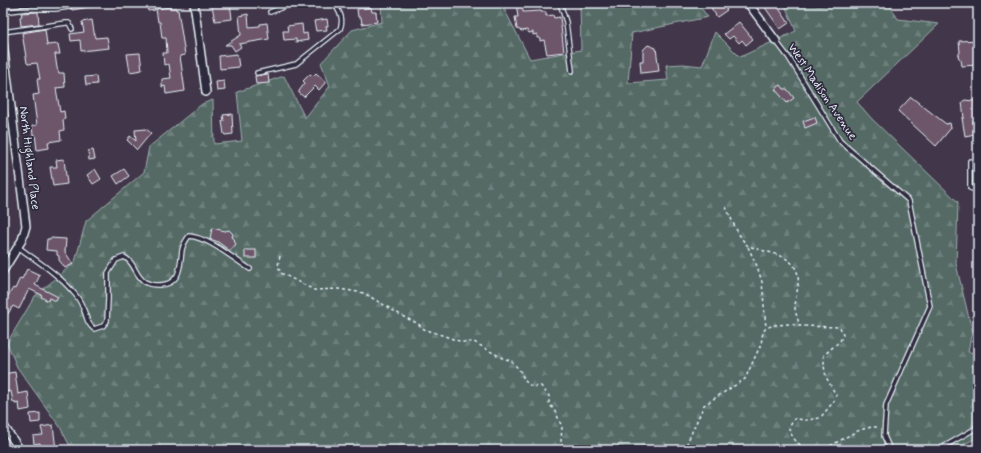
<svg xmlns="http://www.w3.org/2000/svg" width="981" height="453" font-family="Mynerve,sans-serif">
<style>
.forest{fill:url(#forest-firs);stroke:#9eaeae}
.building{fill:#6d566a;stroke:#e8f1f8}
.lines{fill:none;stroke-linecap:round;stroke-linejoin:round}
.service-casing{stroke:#e8f1f8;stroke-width:6}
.minor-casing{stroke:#e8f1f8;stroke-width:10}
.path{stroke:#e8f1f8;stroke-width:1.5;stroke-dasharray:3 3;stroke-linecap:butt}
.service{stroke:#2f2a3d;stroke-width:3.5}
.minor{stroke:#2f2a3d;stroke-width:7}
.labels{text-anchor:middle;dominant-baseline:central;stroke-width:3.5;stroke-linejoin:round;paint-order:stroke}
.street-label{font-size:12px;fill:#e8f1f8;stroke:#2f2a3d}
</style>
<defs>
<pattern id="forest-firs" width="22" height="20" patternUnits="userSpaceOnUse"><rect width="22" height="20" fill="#546a65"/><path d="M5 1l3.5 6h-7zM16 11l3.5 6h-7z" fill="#6d807c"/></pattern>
</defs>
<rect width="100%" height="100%" fill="#42374a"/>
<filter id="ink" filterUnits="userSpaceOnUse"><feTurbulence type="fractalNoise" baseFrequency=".025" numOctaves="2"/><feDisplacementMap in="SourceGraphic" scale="8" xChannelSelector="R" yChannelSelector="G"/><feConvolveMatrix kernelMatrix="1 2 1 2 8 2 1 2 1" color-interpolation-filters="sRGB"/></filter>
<g filter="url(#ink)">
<path class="forest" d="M381,3H501L530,59L581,50L580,3H697L708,17L632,33L628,83L668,80L666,65L683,64L702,66L715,32L740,57L796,31L784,3H888L898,19L939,24L857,102L872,119L958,202L956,264L972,331L968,352L978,353V437L953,450H72L60,427L17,367L7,343L35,296L75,262L86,221L144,172L149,147L202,104L213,100L214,144L242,141L237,92L284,76L305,118L330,86L321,63L352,30L382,22Z"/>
<g class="building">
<path d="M20,3H36L37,6H20Z"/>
<path d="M71,3H95V6L72,10Z"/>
<path d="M147,3H154L155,10L148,11Z"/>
<path d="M215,3H230L232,19L215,21L212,6L215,5Z"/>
<path d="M516,3H522L523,12L541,11V12H546V16L553,15L554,18L560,17L564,52L547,54L544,40L540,41V38H537V34L533,35V32L529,33L527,30L522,31L517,29L515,17H518Z"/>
<path d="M708,3H723L727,10L717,17Z"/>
<path d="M762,3H775L789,23L780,29Z"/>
<path d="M170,7V8H176V10H178L185,55L180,56L185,91L166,94L165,86L162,87V79L171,78L169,64L164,65L163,53H167L166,38H162L160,22H158L156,9Z"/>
<path d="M371,7L372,12H376L377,22L362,24L361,17H358L357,9Z"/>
<path d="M38,12L39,24L21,26L20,17L22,16L21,13Z"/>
<path d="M248,14L249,27L260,26V24L267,23L269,39L239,44L241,47L235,51L231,45H225L241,35L239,16Z"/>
<path d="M327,19L328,26H326L327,30L316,31L314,21Z"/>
<path d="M92,20L95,38L107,37L109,48L81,51L80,40L71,41L70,34L84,32L82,22Z"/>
<path d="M739,22L753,39L746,45L742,40L739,43L733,36L729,39L724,34Z"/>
<path d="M302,24L303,34L307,33L308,40L296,42V39L284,40L283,31H288L287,26Z"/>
<path d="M45,29L47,45L58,44L60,54H55L57,68L59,73H64L65,87L56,88L60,112L64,111L65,119L63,120L64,130L60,131L61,140L48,142L49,148L37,150L35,134L33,135L32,126L37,125L33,95L39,94L37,79H40L37,63L28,64L27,63L22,33Z"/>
<path d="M978,40V65L962,66L961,60L959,58L958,56L960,52L959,41Z"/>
<path d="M648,45L656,48L659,71L641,73L640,61H643V50Z"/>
<path d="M140,53L142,70L130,72L127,54Z"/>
<path d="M237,54L239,67L220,69L219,56Z"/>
<path d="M316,73L325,81V83L319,90L315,86L304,97L299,93V91L305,83L303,81L310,74L313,76Z"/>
<path d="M268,74L269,83L256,84L255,76Z"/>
<path d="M96,76L97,84L86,85L85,77Z"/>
<path d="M224,81L225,90L217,91L216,82Z"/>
<path d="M781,85L784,89H787L794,98L787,103L775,89Z"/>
<path d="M911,97L946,124L950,123L951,128L936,146L898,111Z"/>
<path d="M978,99V121H973L975,134L965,136L962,118H964L962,102L965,100L973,101Z"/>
<path d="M232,114L233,134L225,135L224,134L222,121H224L223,115Z"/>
<path d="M815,117L817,123L805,128L803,121Z"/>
<path d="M146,129L151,133L137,150L127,140L130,136L136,141L135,130Z"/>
<path d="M93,150L95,159L89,160L88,151Z"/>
<path d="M64,159L67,184L53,186L50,167H57L56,160Z"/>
<path d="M95,169L101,179L93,184L87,175Z"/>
<path d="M124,169L129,176L118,184L113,176Z"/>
<path d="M212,228L225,231L229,230L233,234L232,237L235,240L234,241L236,244L230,251L218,242L210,239Z"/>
<path d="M50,238L66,239L65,252L73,264L65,268L59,260V256L57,255V251L46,250L47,239H50Z"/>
<rect x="245" y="250" width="11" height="8"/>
<path d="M27,269L40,275L35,285L58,297L56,301L49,298L48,301L41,297L42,295L29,289L19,309L13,306L3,321V302L7,295L8,296L13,288L15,289L20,278L22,279Z"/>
<path d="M15,372L18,394L28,392L30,409L20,411L19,403L15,404V402H13L11,391L3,392V374Z"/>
<path d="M40,413V422L31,423L30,414Z"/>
<path d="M53,425L56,450H41L40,443L34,444L33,436L43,435L41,427Z"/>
</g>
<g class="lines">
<defs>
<g id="service">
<path d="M560,3L566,22L572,71"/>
<path d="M3,12L26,9H55L69,7"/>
<path d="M270,12L293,3"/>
<path d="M3,32L66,23H69L72,29"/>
<path d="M776,41L789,58L840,141L909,201L930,306L886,405L884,436L890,450"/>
<path d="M257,73L296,64L340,29C344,18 340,13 334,3"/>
<path d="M970,161V188L978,191"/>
<path d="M978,202L976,203L978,217"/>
<path d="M18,247C37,261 58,274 73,292C77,296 81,303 83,308C87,316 86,323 94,329L103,326L107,321L108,299V273L116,260L124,257C136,263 134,275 145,282C151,285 154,285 160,285C181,284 180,266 182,250C183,245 186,240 189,236C210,238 232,258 250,269"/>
<path d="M938,450L978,427"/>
</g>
<g id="minor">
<path d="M194,3L206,92"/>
<path d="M748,3L776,41"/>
<path d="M3,43L26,226L22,240L3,271"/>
<path d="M3,425L18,447L19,450"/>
</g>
</defs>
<use href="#service" class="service-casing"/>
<use href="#minor" class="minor-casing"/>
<g class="path">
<path d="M726,207C731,218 738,236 747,245C749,247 753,247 755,248C768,253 786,254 794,266C803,278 795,294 795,308C796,315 798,320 800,326L840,327L843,335L840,341L824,355V366L826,377L836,395L835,400L820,418L807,420L794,419L789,428C791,438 800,446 808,450"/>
<path d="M748,247L757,266L762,282L766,328"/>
<path d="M280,256L278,266L281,273L314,290L339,289L364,293L404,317L417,323L424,329L462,342H474L504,359L511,360L520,371L525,381L532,387L541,386L549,396V403L556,413L562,427L561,441L565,450"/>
<path d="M684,450L704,405L745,379L761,344L763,332L766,328L774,325L791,324L800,326"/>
<path d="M819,450C839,445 855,426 878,427"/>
</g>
<use href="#service" class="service"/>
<use href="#minor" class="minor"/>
</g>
</g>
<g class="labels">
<g class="street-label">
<text transform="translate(822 92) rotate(56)">West Madison Avenue</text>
<text transform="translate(29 158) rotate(83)">North Highland Place</text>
</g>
</g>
<rect width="981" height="453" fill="none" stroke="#2f2a3d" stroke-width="16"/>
<rect x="8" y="8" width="965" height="437" fill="none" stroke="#e8f1f8" stroke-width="1.5" filter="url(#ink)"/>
</svg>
